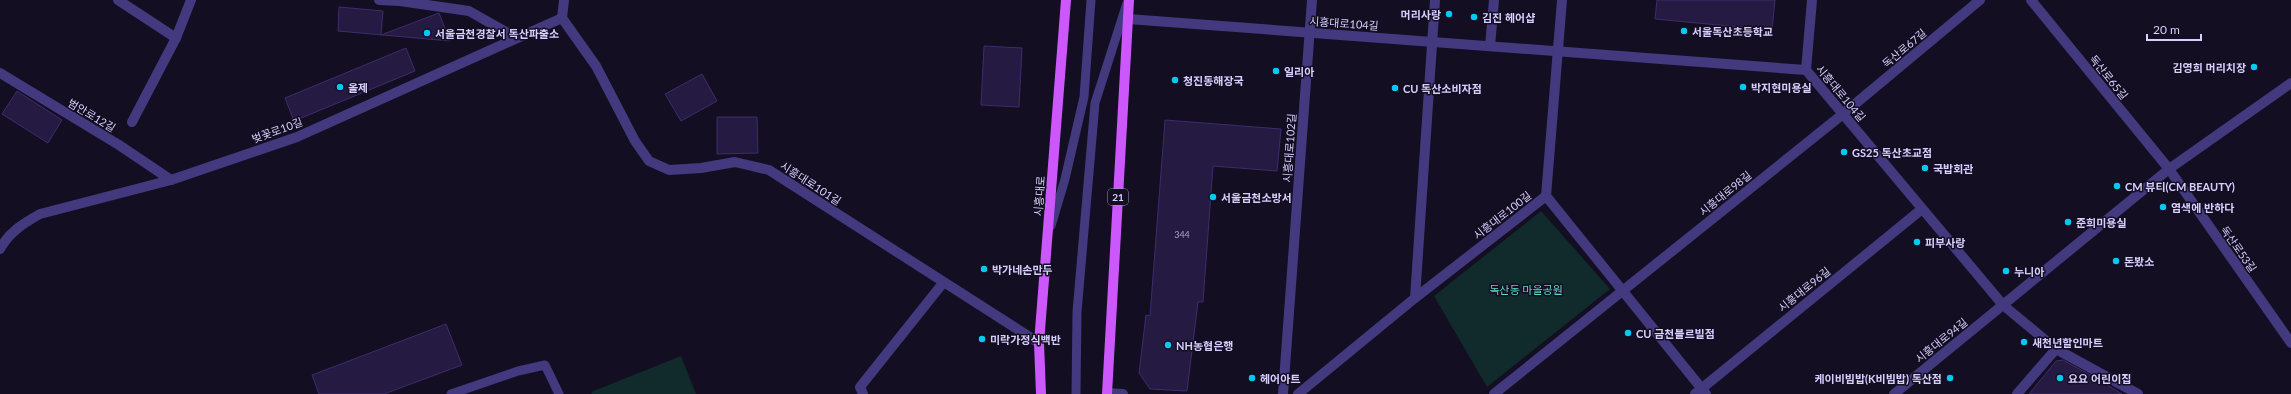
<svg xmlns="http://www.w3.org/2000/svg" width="2291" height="394" font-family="Lato,'Noto Sans KR',sans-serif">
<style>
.green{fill:#112a2b}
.building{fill:#251a42;stroke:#3e2c6d}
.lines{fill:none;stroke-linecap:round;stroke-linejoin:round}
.lane{stroke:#42397f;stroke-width:9}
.street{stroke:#42397f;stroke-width:10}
.primary{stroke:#cc58fc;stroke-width:10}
.poi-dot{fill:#04c9f4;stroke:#130e21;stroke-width:1.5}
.labels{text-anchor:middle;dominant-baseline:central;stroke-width:3;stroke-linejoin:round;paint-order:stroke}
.number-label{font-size:9px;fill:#aba2cf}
.shield{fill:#130e21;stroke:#9d95bc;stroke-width:1}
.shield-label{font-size:10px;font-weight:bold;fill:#d8cffe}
.poi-label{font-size:11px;font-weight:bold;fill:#d8cffe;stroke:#130e21;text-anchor:start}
.street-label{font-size:11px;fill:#d8cffe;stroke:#130e21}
.park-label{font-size:11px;fill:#5cddc7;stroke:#130e21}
</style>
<rect width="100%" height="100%" fill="#130e21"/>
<g class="green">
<path d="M1541,211L1610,289L1487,387L1434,296Z"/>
<path d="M681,356L696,394H592L591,392Z"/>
</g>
<g class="building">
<path d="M1657,0H1775L1772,30L1655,19Z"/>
<path d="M339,7L383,11L381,35L439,13L450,41L338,31Z"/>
<path d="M984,46L1022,48L1019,107L981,105Z"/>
<path d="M406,48L415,71L294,121L285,98Z"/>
<path d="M702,74L717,101L681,121L665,94Z"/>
<path d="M17,91L62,120L48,143L2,114Z"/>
<path d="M717,117H757L758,153L717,154Z"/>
<path d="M1165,120L1281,129L1277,171L1213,166L1203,302H1198L1187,391L1150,389L1139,373L1146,315L1150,316Z"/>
<path d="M446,324L462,365L384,394H319L312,375Z"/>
<path d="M2063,360L2101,381L2122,394H2029L2056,361Z"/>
</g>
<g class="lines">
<g class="lane">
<path d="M1051,226L1065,179L1084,97L1091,0"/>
<path d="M451,394L518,371L545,365L559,394"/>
<path d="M1076,394L1077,312L1095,103L1127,3"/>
</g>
<g class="street">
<path d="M118,0L176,38"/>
<path d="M379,0L400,1L469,11L515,37"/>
<path d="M2031,0L2169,169L2291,343"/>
<path d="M562,18L596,66L635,141L649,161L669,170L701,168L735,162L769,170L1039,343"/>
<path d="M562,18L564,0"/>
<path d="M1128,19L1806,70L2003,305L2056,349L2138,394"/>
<path d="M1490,46L1494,0"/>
<path d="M1806,70L1812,0"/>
<path d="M0,73L119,145L171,180"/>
<path d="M132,122L176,38L191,0"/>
<path d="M1546,196L1706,394"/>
<path d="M0,249C9,232 24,223 40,214L171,180L297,137L562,18"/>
<path d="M1415,298L1435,0"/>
<path d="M1107,393L1123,394"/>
<path d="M863,394L860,387L943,283"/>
<path d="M1283,394L1312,0"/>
<path d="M1298,394L1415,298L1546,196L1562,0"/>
<path d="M1494,394L1843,114L1980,0"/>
<path d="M1695,394L1922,209"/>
<path d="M1894,394L2169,169L2291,83"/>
<path d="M2017,394L2056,349"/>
</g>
<g class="primary">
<path d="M1041,394L1039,343L1066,0"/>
<path d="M1107,394L1129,0"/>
</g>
</g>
<g class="poi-dot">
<circle cx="1449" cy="14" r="4"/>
<circle cx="1474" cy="17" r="4"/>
<circle cx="1684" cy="31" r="4"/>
<circle cx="427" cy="33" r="4"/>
<circle cx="2254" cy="67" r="4"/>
<circle cx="1276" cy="71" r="4"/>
<circle cx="1175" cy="80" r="4"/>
<circle cx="340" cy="87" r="4"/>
<circle cx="1743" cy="87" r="4"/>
<circle cx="1395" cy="88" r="4"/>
<circle cx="1844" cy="152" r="4"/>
<circle cx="1925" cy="168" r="4"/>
<circle cx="2117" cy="186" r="4"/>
<circle cx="1213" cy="197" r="4"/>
<circle cx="2163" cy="207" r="4"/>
<circle cx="2068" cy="222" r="4"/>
<circle cx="1917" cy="242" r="4"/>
<circle cx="2116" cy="261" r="4"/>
<circle cx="984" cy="269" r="4"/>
<circle cx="2006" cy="271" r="4"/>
<circle cx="1628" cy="333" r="4"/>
<circle cx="982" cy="339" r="4"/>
<circle cx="2024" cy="342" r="4"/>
<circle cx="1168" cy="345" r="4"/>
<circle cx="1252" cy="378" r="4"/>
<circle cx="1950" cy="378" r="4"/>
<circle cx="2060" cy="378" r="4"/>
</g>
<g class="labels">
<g class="number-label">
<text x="1182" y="234">344</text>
</g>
<rect class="shield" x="1108" y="189" width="20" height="16" rx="3"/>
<g class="shield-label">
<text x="1118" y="197">21</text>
</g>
<g class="poi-label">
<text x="1441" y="14" text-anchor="end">머리사랑</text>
<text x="1482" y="17">김진 헤어샵</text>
<text x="1692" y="31">서울독산초등학교</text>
<text x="435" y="33">서울금천경찰서 독산파출소</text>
<text x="2246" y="67" text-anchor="end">김영희 머리치장</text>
<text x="1284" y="71">일리아</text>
<text x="1183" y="80">청진동해장국</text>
<text x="348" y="87">올제</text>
<text x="1751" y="87">박지현미용실</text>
<text x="1403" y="88">CU 독산소비자점</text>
<text x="1852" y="152">GS25 독산초교점</text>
<text x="1933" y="168">국밥회관</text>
<text x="2125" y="186">CM 뷰티(CM BEAUTY)</text>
<text x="1221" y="197">서울금천소방서</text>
<text x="2171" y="207">염색에 반하다</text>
<text x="2076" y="222">준희미용실</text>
<text x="1925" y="242">피부사랑</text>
<text x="2124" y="261">돈봤소</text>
<text x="992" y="269">박가네손만두</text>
<text x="2014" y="271">누니아</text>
<text x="1636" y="333">CU 금천블르빌점</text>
<text x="990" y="339">미락가정식백반</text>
<text x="2032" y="342">새천년할인마트</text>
<text x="1176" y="345">NH농협은행</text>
<text x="1260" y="378">헤어아트</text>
<text x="1942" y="378" text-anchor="end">케이비빔밥(K비빔밥) 독산점</text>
<text x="2068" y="378">요요 어린이집</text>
</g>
<g class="street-label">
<text transform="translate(1344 23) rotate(4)">시흥대로104길</text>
<text transform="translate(1904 48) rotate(-40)">독산로67길</text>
<text transform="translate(2109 77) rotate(51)">독산로65길</text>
<text transform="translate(1841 93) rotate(50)">시흥대로104길</text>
<text transform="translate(92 115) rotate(31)">범안로12길</text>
<text transform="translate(277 130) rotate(-20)">벚꽃로10길</text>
<text transform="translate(1289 148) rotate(-86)">시흥대로102길</text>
<text transform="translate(811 183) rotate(33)">시흥대로101길</text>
<text transform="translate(1725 193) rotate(-39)">시흥대로98길</text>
<text transform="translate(1039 196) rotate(-86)">시흥대로</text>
<text transform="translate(1502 215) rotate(-38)">시흥대로100길</text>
<text transform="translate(2239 249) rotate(55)">독산로53길</text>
<text transform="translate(1804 289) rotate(-39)">시흥대로96길</text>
<text transform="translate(1941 340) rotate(-39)">시흥대로94길</text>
</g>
<g class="park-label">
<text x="1526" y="289">독산동 마을공원</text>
</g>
</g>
<path d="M2147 34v6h54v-6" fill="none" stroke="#d8cffe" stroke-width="2"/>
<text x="2153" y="34" font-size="12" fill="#d8cffe" stroke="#130e21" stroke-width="3" paint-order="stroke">20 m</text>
</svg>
